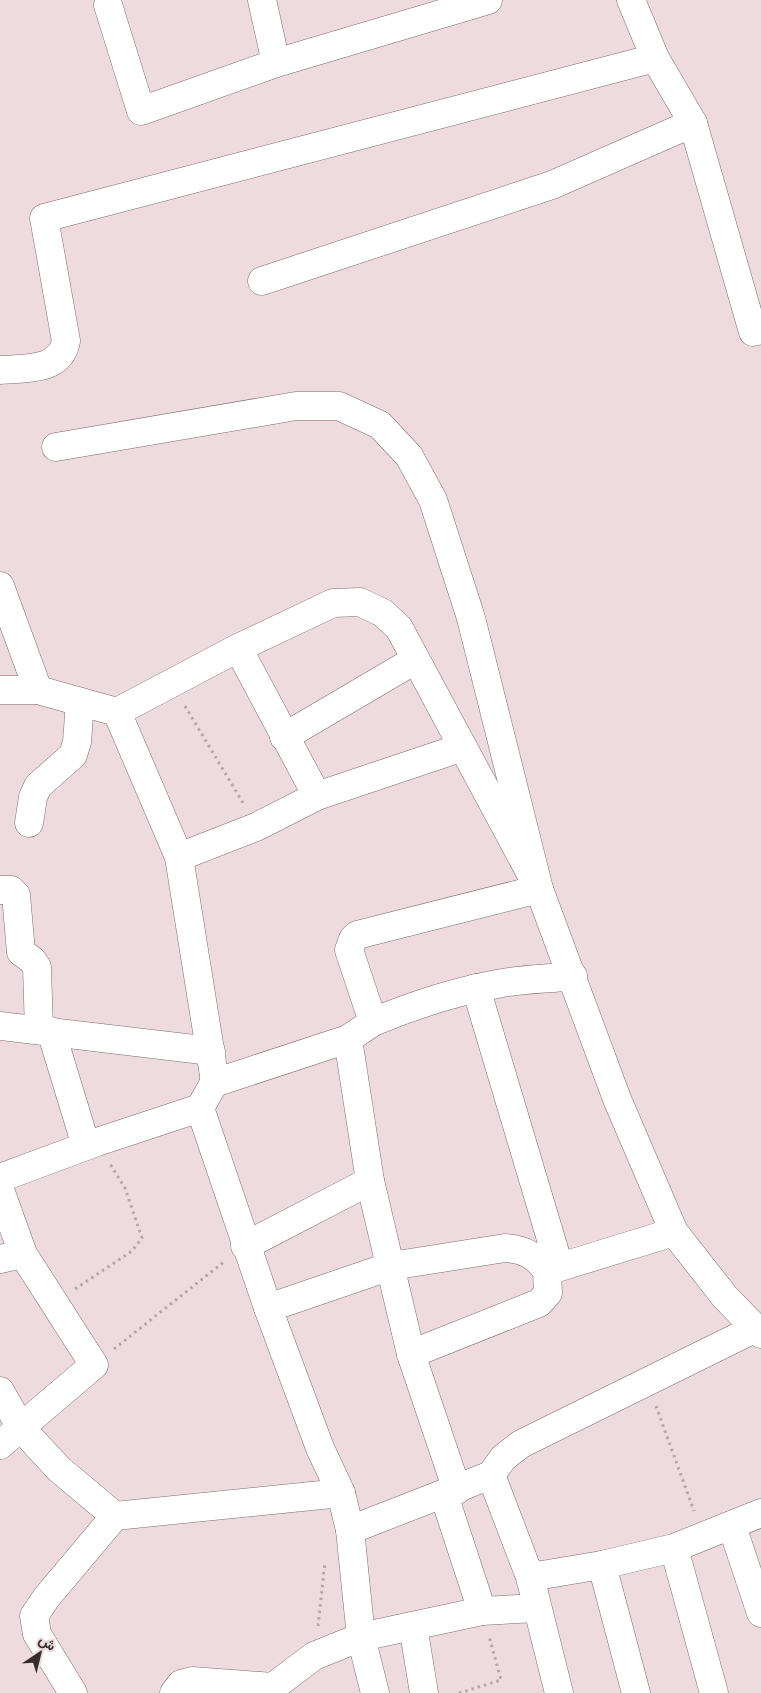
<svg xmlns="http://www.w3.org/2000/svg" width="761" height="1693" font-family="Arial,Vazirmatn,sans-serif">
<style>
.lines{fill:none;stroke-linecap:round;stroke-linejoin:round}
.minor-casing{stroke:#7c6c6f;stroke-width:29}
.path{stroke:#b6a6a9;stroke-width:3;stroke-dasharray:2.5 4;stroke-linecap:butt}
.minor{stroke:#fff;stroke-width:28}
</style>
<rect width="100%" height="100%" fill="#eedbdf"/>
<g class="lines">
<defs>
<g id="minor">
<path d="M262,0L276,63"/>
<path d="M631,0L655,58L693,123L753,332L761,330"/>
<path d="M108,5L141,111L276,63L488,0"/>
<path d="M262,281L552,185L693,123"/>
<path d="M0,370C25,368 60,372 66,341L44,218L655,58"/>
<path d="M56,447L296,406H339L380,425L409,456L433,500L471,618L539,889L617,1099L674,1232L725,1297L761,1334"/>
<path d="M0,586L38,690"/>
<path d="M238,648L317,796"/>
<path d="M0,690H38L117,712L238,648L333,603L360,602L383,613L399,628L539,889L357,935L353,939L349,950L373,1022L348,1039L370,1181L411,1354L457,1490"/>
<path d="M117,712L179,857L214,1075V1083L200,1108L268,1308L320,1448L341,1493L350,1530L361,1637L375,1693"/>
<path d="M284,737L415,660"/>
<path d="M29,823L33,797L38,786L73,755L77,742L80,702"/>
<path d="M179,857L256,827L317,796L463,747"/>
<path d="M0,890H11L16,895L21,952L32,960L37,967L39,1030"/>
<path d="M476,988L559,1266"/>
<path d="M373,1022C414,1005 453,992 497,984C521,979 548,979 573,976"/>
<path d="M0,1026L211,1051"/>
<path d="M51,1031L86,1146"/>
<path d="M214,1083L348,1039"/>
<path d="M0,1178L97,1142L200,1108"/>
<path d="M0,1190L23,1254L94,1365L0,1445"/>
<path d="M245,1246L370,1181"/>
<path d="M0,1259L23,1254"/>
<path d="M547,1271L674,1232"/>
<path d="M268,1308L391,1266L505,1248C524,1249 537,1256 547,1271L548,1293L539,1303L411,1354"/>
<path d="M0,1391L21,1428L59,1469L115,1516L341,1493"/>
<path d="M491,1475L530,1577L559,1693"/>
<path d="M444,1495L482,1611"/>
<path d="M732,1526L761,1613"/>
<path d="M350,1530L491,1475L503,1458L521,1444L754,1329"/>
<path d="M674,1548L714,1693"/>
<path d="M602,1565L636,1693"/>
<path d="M530,1577L602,1565L674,1548L761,1513"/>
<path d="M413,1626L424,1693"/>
<path d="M73,1693L37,1634L34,1616L46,1598L115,1516"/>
<path d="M174,1693L181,1684L192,1681L273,1687L314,1656L361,1637L482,1611L537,1608"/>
</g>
</defs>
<use href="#minor" class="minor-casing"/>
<g class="path">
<path d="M185,706L243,803"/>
<path d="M75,1289L132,1251L142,1238L125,1188L110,1164"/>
<path d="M114,1349L225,1261"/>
<path d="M656,1406L694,1511"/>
<path d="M318,1626L325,1562"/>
<path d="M459,1693L501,1680L489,1636"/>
</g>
<use href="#minor" class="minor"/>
</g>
<g transform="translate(40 1653) rotate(35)" stroke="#eedbdf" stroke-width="4" paint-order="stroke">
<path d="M0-4L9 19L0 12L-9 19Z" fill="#342d2e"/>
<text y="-8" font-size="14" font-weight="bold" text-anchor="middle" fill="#342d2e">ش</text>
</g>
</svg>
